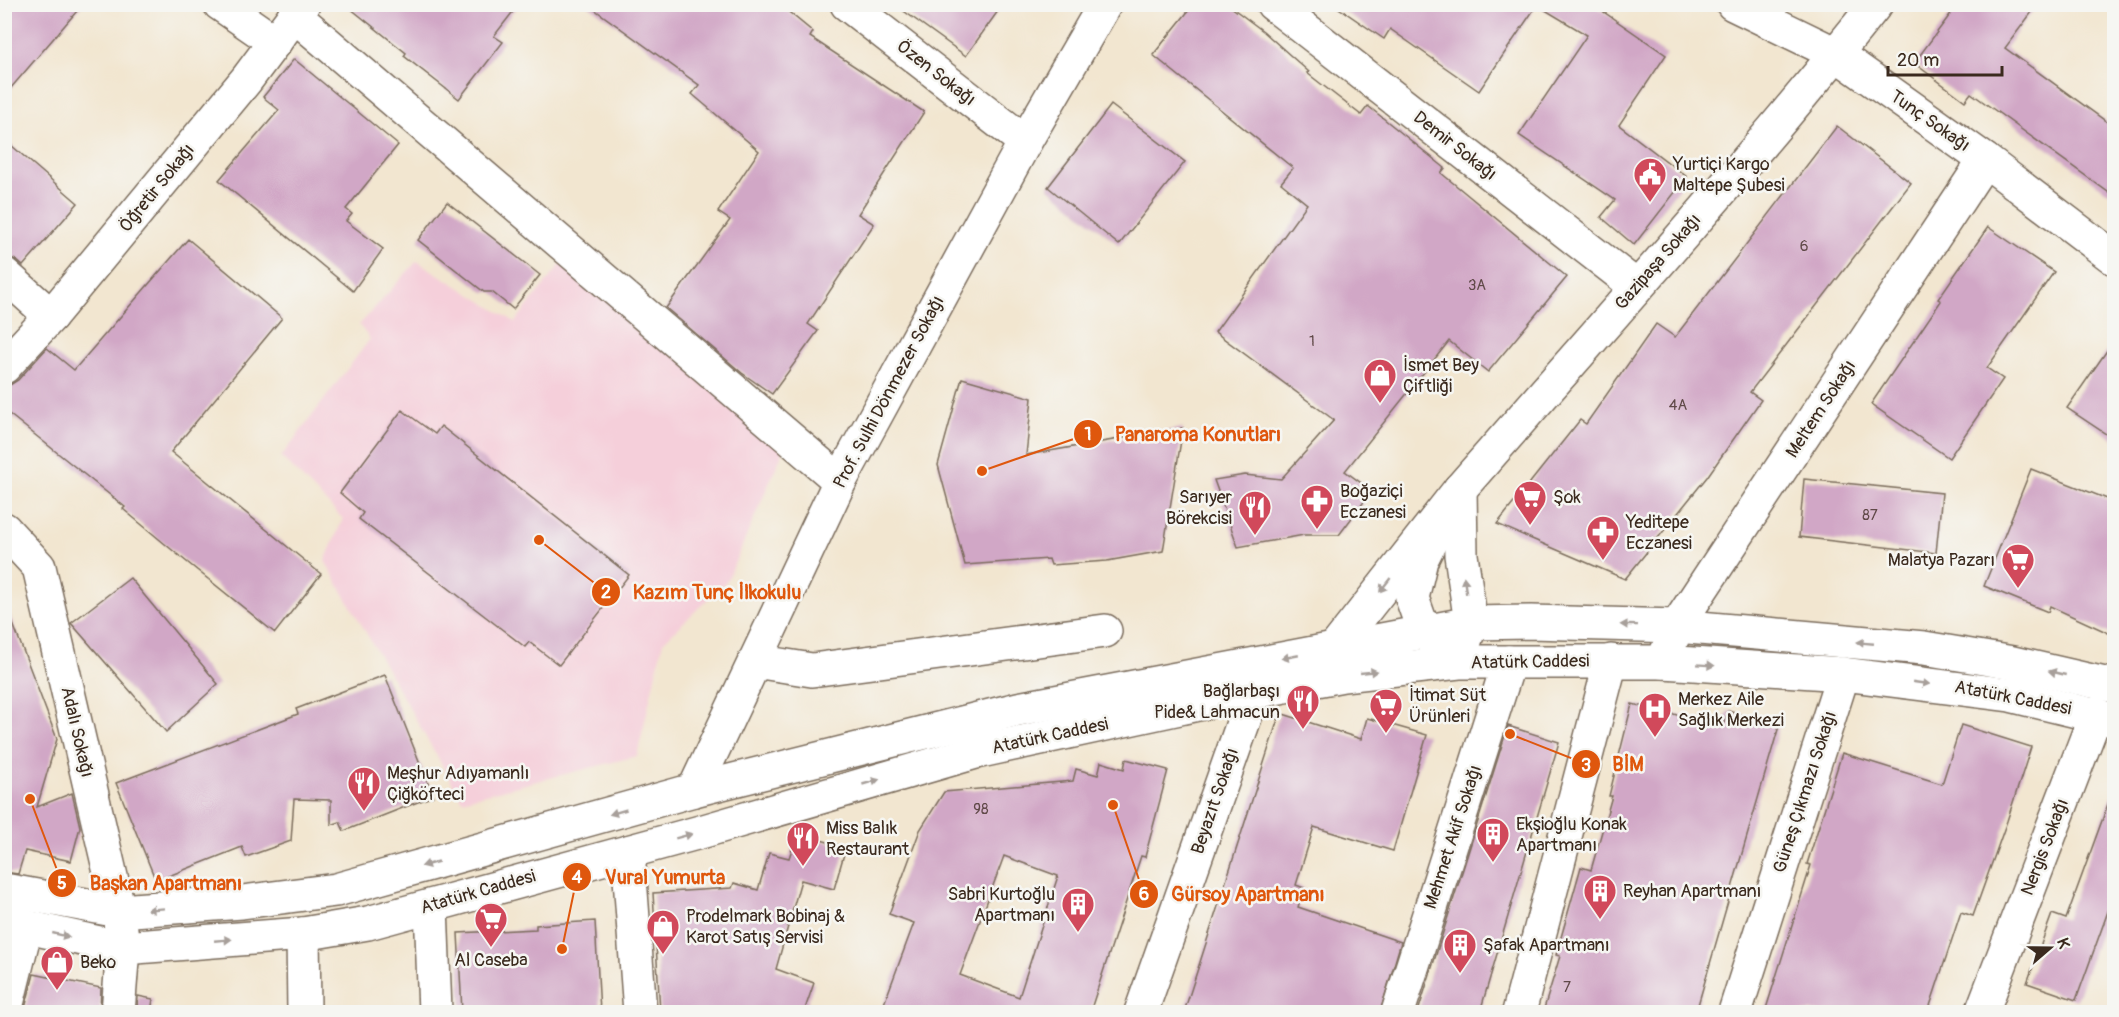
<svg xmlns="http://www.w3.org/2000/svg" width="2119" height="1017" font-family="Pangolin,sans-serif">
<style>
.built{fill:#f5cfda}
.building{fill:#d1a7c6;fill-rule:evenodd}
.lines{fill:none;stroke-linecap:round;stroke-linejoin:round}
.minor-casing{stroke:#7b6c5c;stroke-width:36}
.major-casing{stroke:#7b6c5c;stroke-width:36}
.minor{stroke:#fff;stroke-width:33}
.major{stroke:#fff;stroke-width:33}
.oneway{fill:#a79f9a}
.labels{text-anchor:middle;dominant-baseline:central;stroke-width:5;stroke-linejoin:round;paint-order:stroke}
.number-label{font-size:15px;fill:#604948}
.street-label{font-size:18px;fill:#3b2a1e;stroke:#f6f6f2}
.poi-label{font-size:18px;fill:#3b2a1e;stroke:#f6f6f2;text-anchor:start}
.leader{fill:none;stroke:#df570d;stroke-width:2}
.callout-dot{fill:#df570d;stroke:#f6f6f2;stroke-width:2}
.mark-label{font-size:18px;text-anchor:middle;font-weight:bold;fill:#fff}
.callout-label{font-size:20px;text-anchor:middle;font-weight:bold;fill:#df570d;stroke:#f6f6f2;stroke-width:5;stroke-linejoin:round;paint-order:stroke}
</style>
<rect width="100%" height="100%" fill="#f6f6f2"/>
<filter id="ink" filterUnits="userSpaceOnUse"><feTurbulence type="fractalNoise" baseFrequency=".0167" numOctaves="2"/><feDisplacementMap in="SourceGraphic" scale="12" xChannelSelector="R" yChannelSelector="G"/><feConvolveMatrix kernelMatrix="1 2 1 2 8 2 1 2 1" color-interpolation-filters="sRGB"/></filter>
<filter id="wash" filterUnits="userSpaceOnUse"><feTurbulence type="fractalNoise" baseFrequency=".008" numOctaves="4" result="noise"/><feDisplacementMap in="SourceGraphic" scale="24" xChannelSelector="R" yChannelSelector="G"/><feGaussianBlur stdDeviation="1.35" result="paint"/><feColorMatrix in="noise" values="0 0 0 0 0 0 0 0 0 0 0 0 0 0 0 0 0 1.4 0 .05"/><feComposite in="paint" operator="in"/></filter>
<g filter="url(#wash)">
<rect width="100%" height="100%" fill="#f2e6d0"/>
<path class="built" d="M565,259L784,449L727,581L663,642L637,756L462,800L325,561L343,519L281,457L370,339L359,325L417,261L515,322Z"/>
<g id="blocks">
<g class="building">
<path d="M4,4H83L4,96Z"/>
<path d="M345,4H519L494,36L503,42L459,99L404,56L406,53Z"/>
<path d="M587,4H779L813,32L810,37L924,112L858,214L874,224L808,324L818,331L772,394L742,373L666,308L730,220L718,212L759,151L692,94L699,85Z"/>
<path d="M894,4H1003L966,56Z"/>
<path d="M1194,4H1227L1263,31L1309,72L1307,73L1361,115L1368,106L1445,168L1441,173L1567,277L1488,372L1449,341L1345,471L1372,491L1339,535H1304L1238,547L1214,480L1245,475L1281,479L1334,420L1215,332L1307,204L1281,183L1293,168L1153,55Z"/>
<path d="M1333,4H1592L1666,55L1619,125L1687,177L1634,245L1601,217L1615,200L1519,135L1587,35L1537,5L1479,91L1390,29L1384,39Z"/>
<path d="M1958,4H2038L2005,48L2115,128V197L1971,93L1965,101L1914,63Z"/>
<path d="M294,59L398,145L346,209L352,214L346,221L383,249L353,291L219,180L279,110L263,97Z"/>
<path d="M1111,105L1185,162L1119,245L1048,187Z"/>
<path d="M1837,126L1911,183L1750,392L1761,400L1707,477L1625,579L1497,524L1580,420L1586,424L1656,324L1675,337Z"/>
<path d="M4,139L78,203L23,266L16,260L4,256Z"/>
<path d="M447,202L540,275L513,309L492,292H484L418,240Z"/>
<path d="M1988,227L2054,272L1987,368L2003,379L1949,458L1871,404L1941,301L1938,299Z"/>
<path d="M188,239L282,318L171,452L321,574L275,633L177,554L123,509L125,507L4,410V385H10L18,380L47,348L74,370Z"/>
<path d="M2115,339V440L2067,408Z"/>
<path d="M962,378L1032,398L1026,455L1183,428L1163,551L1107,561L1051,565L1049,559L965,565L938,465Z"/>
<path d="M402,410L435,434L441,426L629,575L559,665L529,642L525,647L359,519L363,513L340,493Z"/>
<path d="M2031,469L2115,502V636L2050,606L2048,612L1984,586Z"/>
<path d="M1804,479L1942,493L1936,553L1799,537Z"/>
<path d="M130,578L218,684L166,732L71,623Z"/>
<path d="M7,608L57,739L37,807L72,793L80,827L71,861L25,851L18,874L4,872V609Z"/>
<path d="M385,675L433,796L344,831L340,822L331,825V800L294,799L291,841L246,857L242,847L156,881L116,783L298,714L296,709Z"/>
<path d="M1632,704L1723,726L1728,711L1779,726L1696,1012H1543L1560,956L1556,955L1581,867L1591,870L1612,796H1609Z"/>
<path d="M1280,713L1361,739L1367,718L1427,735L1393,851L1314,827L1296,885L1304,888L1298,907L1401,942L1380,1012H1184Z"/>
<path d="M1961,725L2031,747L2007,821L1973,916L1961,912L1928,1012H1765L1811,865L1807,864L1842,753L1942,784Z"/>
<path d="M1508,726L1559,742L1480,1012H1418Z"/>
<path d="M1126,759L1168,770L1145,857L1141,856L1090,1012H881L914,923L889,914L920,830L944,792L1073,781L1076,769L1098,775L1101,762L1124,769ZM1004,856L1058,876L1019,997L960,975Z"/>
<path d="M2111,796L2115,797V892L2076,1000L2027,983L2052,914L2066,919Z"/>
<path d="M817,839L846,847L834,889L801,880L776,969L814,983L804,1012H660L653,893L732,888L734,883L758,890L769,853L789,858L793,846L811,851Z"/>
<path d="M595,921L600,1012H462L458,933L536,929V925Z"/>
<path d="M34,974L101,988L100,1012H24Z"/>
<path d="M138,996L153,999L151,1012H137Z"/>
</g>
</g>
</g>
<g filter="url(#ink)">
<use href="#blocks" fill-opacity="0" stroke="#7b6c5c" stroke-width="1.5"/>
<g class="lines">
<defs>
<g id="minor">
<path d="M220,4L275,42"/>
<path d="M847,4L1025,142"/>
<path d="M1273,4L1637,287"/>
<path d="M1733,4L1836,54L1985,160L2114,258"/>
<path d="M294,15L840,481"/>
<path d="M4,274L51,316"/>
<path d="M4,367L51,316L247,79L303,4"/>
<path d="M1460,489C1600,329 1743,171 1876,4"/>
<path d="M4,529L39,567L119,911L123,948L118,1012"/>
<path d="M755,661L812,670L1105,631"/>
<path d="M1663,662L1677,626L1985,160"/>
<path d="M694,790L840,481L1025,142L1105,4"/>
<path d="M628,852L640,1012"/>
<path d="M431,906L435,1012"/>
<path d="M303,934L304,1012"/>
<path d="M5,1012L26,927"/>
<path d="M1141,1012L1254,692"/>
<path d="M1398,1012L1509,662"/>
<path d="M1519,1012L1611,661"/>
<path d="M1735,1012L1843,674"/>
<path d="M1982,1012L2096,714"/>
</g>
<g id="major">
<path d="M1460,489L1461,555L1471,623L1464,644"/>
<path d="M1431,540L1421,560L1412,598L1424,632L1440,647"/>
<path d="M1335,648L1460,489"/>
<path d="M4,890L119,911L242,902L336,890L694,790L1018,709L1471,623L1531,622L1677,626L1924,648L2013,663L2114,686"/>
<path d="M4,922L123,948L303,934L368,923L704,831L976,752L1254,692L1343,675L1459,662H1663L1843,674L2010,695L2114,720"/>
</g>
</defs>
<use href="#minor" class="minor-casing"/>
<use href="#major" class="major-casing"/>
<use href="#minor" class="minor"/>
<use href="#major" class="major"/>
</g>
<defs><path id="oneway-solid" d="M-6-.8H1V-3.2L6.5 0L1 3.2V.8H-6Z" transform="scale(1.5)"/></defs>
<g class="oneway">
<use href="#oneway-solid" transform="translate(1385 585) rotate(128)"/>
<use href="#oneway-solid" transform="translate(1465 585) rotate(-98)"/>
<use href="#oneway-solid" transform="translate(1629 625) rotate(-179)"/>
<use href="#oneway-solid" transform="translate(1865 643) rotate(-175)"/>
<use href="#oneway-solid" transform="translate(1290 657) rotate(169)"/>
<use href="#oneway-solid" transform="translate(1706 665) rotate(4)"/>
<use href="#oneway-solid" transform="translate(1369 672) rotate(-6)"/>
<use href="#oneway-solid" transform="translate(2057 673) rotate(-167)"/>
<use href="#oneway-solid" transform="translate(1921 683) rotate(8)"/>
<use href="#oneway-solid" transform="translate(871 782) rotate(-16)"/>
<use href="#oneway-solid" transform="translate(618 812) rotate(164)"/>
<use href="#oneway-solid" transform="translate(684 836) rotate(-15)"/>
<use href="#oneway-solid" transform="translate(430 864) rotate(164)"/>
<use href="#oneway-solid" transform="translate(156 909) rotate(176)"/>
<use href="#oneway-solid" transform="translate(61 935) rotate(13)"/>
<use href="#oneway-solid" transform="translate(223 940) rotate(-5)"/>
</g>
</g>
<defs>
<symbol id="civic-pin" viewBox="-11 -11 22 30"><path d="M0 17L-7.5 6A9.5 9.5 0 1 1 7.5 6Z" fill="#d1495b" stroke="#f6f6f2"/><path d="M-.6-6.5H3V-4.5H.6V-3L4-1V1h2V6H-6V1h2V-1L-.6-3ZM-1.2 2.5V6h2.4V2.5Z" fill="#fff"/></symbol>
<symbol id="shop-pin" viewBox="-11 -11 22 30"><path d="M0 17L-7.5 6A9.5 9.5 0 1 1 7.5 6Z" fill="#d1495b" stroke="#f6f6f2"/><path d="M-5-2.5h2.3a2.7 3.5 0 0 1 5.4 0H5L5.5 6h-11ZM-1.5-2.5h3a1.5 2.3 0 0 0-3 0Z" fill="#fff"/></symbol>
<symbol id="supermarket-pin" viewBox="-11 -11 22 30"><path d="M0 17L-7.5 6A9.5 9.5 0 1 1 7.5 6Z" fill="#d1495b" stroke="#f6f6f2"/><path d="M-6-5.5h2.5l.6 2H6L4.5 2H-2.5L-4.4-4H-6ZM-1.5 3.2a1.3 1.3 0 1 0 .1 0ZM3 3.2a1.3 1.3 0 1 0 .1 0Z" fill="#fff"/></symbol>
<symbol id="pharmacy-pin" viewBox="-11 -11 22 30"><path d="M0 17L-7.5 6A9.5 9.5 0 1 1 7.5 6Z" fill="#d1495b" stroke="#f6f6f2"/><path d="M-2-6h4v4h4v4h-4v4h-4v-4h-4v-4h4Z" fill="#fff"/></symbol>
<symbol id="restaurant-pin" viewBox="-11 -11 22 30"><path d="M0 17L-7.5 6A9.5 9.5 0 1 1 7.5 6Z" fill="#d1495b" stroke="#f6f6f2"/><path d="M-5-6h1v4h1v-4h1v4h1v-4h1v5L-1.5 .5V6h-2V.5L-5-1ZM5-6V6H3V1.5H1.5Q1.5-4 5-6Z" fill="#fff"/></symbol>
<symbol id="hospital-pin" viewBox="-11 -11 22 30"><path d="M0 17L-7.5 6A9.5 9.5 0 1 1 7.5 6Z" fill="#d1495b" stroke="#f6f6f2"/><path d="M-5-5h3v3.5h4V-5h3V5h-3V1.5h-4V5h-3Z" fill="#fff"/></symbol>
<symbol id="building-pin" viewBox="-11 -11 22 30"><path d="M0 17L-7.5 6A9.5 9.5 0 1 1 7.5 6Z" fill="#d1495b" stroke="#f6f6f2"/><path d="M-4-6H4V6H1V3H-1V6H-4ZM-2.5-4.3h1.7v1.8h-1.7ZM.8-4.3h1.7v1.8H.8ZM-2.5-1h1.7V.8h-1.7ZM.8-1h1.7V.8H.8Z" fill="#fff"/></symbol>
</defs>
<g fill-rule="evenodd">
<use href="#civic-pin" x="1631" y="155" width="38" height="52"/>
<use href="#shop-pin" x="1361" y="356" width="38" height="52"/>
<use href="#supermarket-pin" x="1511" y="478" width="38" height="52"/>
<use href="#pharmacy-pin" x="1298" y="482" width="38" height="52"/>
<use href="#restaurant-pin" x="1236" y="488" width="38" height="52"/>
<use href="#pharmacy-pin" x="1584" y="513" width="38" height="52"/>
<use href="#supermarket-pin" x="1999" y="541" width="38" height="52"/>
<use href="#restaurant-pin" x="1284" y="682" width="38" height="52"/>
<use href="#supermarket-pin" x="1367" y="686" width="38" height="52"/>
<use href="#hospital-pin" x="1636" y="690" width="38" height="52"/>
<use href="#restaurant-pin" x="345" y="764" width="38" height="52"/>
<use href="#building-pin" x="1474" y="815" width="38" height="52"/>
<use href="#restaurant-pin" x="784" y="819" width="38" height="52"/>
<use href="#building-pin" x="1581" y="872" width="38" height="52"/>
<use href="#building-pin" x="1059" y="885" width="38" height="52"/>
<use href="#supermarket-pin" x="472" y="900" width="38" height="52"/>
<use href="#shop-pin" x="644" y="907" width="38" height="52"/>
<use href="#building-pin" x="1441" y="926" width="38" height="52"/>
<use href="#shop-pin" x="38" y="943" width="38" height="52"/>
</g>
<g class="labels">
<g class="number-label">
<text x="1804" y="246">6</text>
<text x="1477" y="285">3A</text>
<text x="1312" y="341">1</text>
<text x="1678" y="405">4A</text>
<text x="1870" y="515">87</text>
<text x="981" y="809">98</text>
<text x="1567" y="987">7</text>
</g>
<g class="street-label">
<text transform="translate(936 73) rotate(38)">Özen Sokağı</text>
<text transform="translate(1930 121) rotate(35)">Tunç Sokağı</text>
<text transform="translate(1455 146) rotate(38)">Demir Sokağı</text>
<text transform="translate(157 188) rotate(-51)">Öğretir Sokağı</text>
<text transform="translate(1658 262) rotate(-49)">Gazipaşa Sokağı</text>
<text transform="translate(889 392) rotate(-62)">Prof. Sulhi Dönmezer Sokağı</text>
<text transform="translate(1821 409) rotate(-57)">Meltem Sokağı</text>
<text transform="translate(1530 662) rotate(-1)">Atatürk Caddesi</text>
<text transform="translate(2013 698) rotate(11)">Atatürk Caddesi</text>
<text transform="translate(77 732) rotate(77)">Adalı Sokağı</text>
<text transform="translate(1050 736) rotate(-12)">Atatürk Caddesi</text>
<text transform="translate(1805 792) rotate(-72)">Güneş Çıkmazı Sokağı</text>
<text transform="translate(1215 801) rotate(-71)">Beyazıt Sokağı</text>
<text transform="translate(1453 837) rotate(-72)">Mehmet Akif Sokağı</text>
<text transform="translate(2045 847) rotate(-69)">Nergis Sokağı</text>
<text transform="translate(478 892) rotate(-16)">Atatürk Caddesi</text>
</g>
<g class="poi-label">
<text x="1673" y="164">Yurtiçi Kargo<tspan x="1673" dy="21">Maltepe Şubesi</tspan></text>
<text x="1403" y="365">İsmet Bey<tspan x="1403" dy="21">Çiftliği</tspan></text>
<text x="1340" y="491">Boğaziçi<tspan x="1340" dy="21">Eczanesi</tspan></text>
<text x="1232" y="497" text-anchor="end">Sarıyer<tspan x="1232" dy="21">Börekcisi</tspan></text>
<text x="1553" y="497">Şok</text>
<text x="1626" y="522">Yeditepe<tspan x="1626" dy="21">Eczanesi</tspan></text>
<text x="1995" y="560" text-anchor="end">Malatya Pazarı</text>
<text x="1280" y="691" text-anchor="end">Bağlarbaşı<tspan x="1280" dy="21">Pide&amp; Lahmacun</tspan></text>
<text x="1409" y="695">İtimat Süt<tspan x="1409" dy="21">Ürünleri</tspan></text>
<text x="1678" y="699">Merkez Aile<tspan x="1678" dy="21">Sağlık Merkezi</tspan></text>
<text x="387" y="773">Meşhur Adıyamanlı<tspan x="387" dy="21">Çiğköfteci</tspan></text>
<text x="1516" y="824">Ekşioğlu Konak<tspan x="1516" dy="21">Apartmanı</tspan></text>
<text x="826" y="828">Miss Balık<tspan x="826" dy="21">Restaurant</tspan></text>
<text x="1623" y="891">Reyhan Apartmanı</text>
<text x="1055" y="894" text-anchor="end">Sabri Kurtoğlu<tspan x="1055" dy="21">Apartmanı</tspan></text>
<text x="686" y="916">Prodelmark Bobinaj &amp;<tspan x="686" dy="21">Karot Satış Servisi</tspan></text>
<text x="1483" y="945">Şafak Apartmanı</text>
<text x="491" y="960" text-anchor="middle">Al Caseba</text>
<text x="80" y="962">Beko</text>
</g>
</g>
<path class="leader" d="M982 471L1088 434M539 540L606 592M1510 734L1586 764M562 949L577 877M30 799L62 883M1113 805L1144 894"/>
<g class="callout-dot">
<circle cx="982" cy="471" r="6"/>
<circle cx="539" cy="540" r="6"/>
<circle cx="1510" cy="734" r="6"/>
<circle cx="562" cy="949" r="6"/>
<circle cx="30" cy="799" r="6"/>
<circle cx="1113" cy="805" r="6"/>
<circle cx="1088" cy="434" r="15"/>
<circle cx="606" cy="592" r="15"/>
<circle cx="1586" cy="764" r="15"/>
<circle cx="577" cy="877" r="15"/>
<circle cx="62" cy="883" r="15"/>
<circle cx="1144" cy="894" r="15"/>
</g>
<g class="mark-label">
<text x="1088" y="440">1</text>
<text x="606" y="598">2</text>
<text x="1586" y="771">3</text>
<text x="577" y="883">4</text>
<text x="62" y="889">5</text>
<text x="1144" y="900">6</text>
</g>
<g class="callout-label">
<text x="1198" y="441">Panaroma Konutları</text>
<text x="717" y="599">Kazım Tunç İlkokulu</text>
<text x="1628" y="771">BİM</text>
<text x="665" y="884">Vural Yumurta</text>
<text x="166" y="890">Başkan Apartmanı</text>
<text x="1248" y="901">Gürsoy Apartmanı</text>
</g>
<rect width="2119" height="1017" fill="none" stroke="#f6f6f2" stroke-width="24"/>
<g transform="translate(2050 948) rotate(70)" stroke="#f6f6f2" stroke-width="4.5" paint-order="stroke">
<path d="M0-4.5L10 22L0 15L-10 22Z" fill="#3b2a1e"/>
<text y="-9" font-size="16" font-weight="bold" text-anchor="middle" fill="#3b2a1e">K</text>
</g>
<path d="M1888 66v9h114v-9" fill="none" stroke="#3b2a1e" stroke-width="3"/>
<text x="1897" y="66" font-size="18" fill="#3b2a1e" stroke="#f6f6f2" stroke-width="4.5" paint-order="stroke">20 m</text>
</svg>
